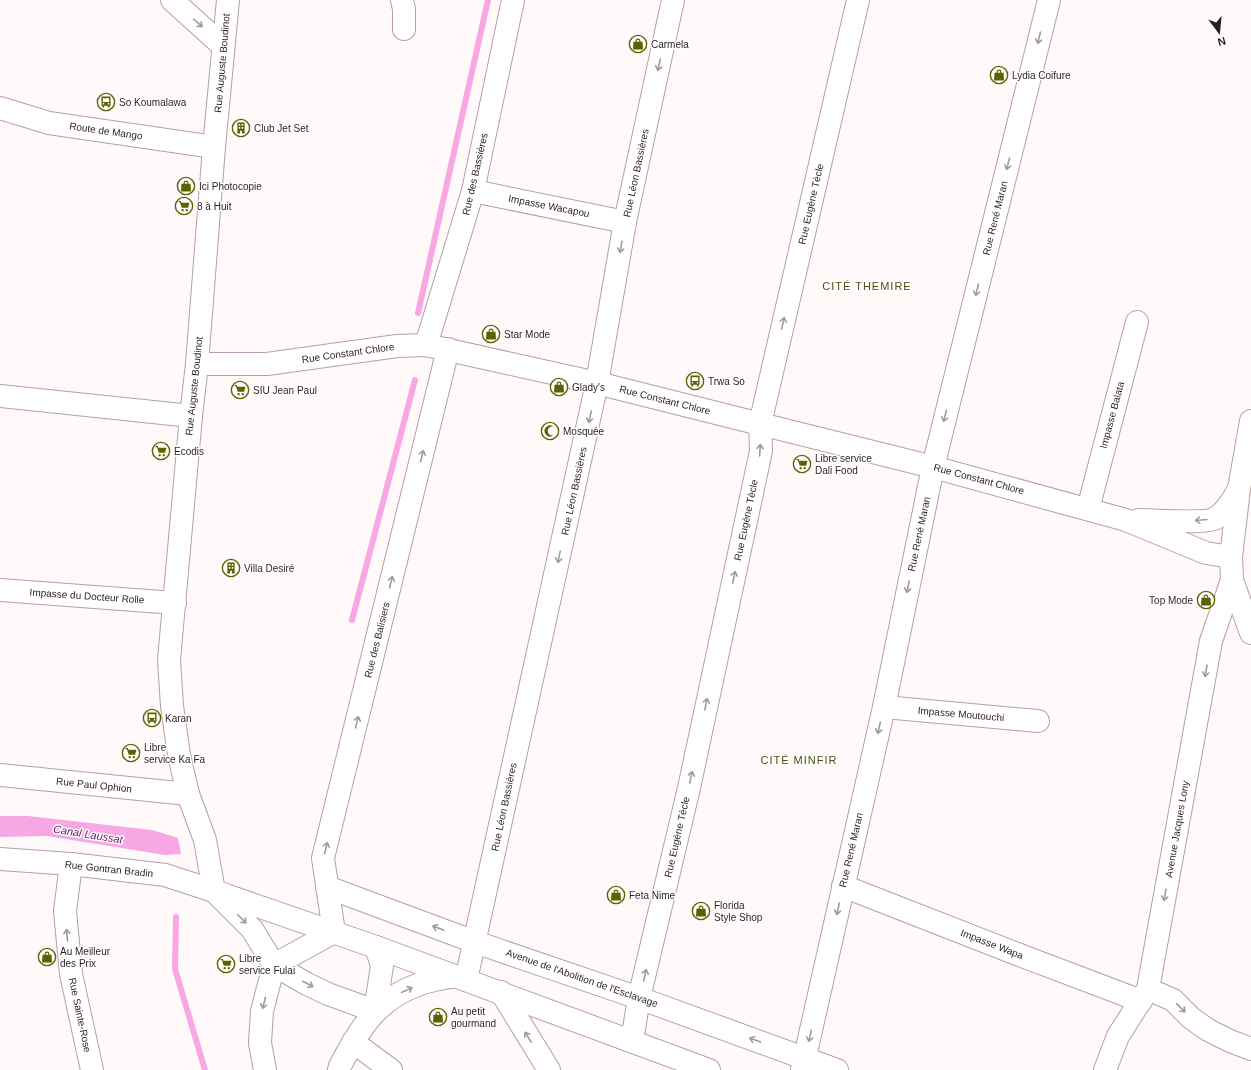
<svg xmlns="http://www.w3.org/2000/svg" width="1251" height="1070" font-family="Helvetica,sans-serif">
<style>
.water{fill:#f6a7e4}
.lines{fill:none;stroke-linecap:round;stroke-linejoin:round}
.stream{stroke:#f6a7e4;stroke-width:6}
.street-casing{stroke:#b89fa0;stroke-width:24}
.secondary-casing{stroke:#b89fa0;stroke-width:24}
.street{stroke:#fff;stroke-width:22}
.secondary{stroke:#fff;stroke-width:22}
.oneway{stroke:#9f9a9b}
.labels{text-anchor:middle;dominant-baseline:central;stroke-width:3;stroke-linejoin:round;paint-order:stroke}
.poi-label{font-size:10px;fill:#291f20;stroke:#fff;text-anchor:start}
.street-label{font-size:10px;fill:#291f20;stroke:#fff}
.neighbourhood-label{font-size:11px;letter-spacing:1px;fill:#494f14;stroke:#fff}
.water-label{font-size:11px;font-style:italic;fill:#6c0f5f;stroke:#fff}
</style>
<rect width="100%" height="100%" fill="#fff9f9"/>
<path class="water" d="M0,816H28L152,830L178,838L181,854L165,855L47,836L0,837Z"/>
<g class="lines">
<g class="stream">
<path d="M418,313L488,0"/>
<path d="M352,620L415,380"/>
<path d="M176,917L175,969L205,1070"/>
</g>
<defs>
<g id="street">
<path d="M172,0L223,46"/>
<path d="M402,0L404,9V29"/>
<path d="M214,147L228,0"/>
<path d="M473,191L625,222"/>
<path d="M426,345L473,191L513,0"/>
<path d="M197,364H267L397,346L426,345L597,383L760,424L933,467L1126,520L1206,553L1231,557"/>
<path d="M0,396L191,416"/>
<path d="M1088,509L1137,322"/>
<path d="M1139,520C1153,520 1207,524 1216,518C1227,511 1232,500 1239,489"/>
<path d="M0,590L175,603"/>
<path d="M884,707L1038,721"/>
<path d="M0,775L188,794"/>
<path d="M0,859L71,864L165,875L214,891L252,929L274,965L262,1011L260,1043L265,1070"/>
<path d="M71,864L65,911L71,974L92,1070"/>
<path d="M843,886L1017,954L1141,1001"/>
<path d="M327,887L475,942L639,998L837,1070"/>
<path d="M274,965L334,932L323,858L448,349"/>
<path d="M274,965L307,984L328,994L375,1011"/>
<path d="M466,980L597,383L625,222L673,0"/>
<path d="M1148,989L1173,1000L1191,1018L1208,1030L1230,1041L1251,1049"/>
<path d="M501,992L549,1070"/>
<path d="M375,1011L382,966L376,947"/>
<path d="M628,1040L634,1029L639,998L689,788L761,451L760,424L858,0"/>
<path d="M353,1042L391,1070"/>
<path d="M339,1070L340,1066C360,1028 377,999 420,984C431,980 444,978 456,976"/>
<path d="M802,1070L884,707L933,467L1049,0"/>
</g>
<g id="secondary">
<path d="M0,108L49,123L214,147L197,364L191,416L169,660L172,706L179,755L188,794L205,840L214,891L376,947L709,1070"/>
<path d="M1251,421L1239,489L1231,557L1232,580L1251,633"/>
<path d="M1105,1070L1118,1036L1148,989L1211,641L1232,580"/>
</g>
</defs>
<use href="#street" class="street-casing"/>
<use href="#secondary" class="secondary-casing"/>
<use href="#street" class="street"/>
<use href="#secondary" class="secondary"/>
</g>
<defs><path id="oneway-shaft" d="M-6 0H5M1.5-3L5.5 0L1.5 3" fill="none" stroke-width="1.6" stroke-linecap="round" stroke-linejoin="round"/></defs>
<g class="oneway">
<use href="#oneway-shaft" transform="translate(198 23) rotate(42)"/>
<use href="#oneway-shaft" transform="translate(1039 38) rotate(104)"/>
<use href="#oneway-shaft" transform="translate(659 65) rotate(102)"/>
<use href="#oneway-shaft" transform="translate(1008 164) rotate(104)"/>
<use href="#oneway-shaft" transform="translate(621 247) rotate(100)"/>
<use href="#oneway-shaft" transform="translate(977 290) rotate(104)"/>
<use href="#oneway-shaft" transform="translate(783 323) rotate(-77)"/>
<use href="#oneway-shaft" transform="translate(945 416) rotate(104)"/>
<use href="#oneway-shaft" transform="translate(590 417) rotate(102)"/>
<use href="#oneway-shaft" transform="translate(760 450) rotate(-86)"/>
<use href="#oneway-shaft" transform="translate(422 456) rotate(-76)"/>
<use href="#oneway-shaft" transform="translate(1201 520) rotate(175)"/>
<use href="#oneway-shaft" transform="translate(559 557) rotate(102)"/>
<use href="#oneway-shaft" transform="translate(734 577) rotate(-78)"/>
<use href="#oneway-shaft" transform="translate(391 582) rotate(-76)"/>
<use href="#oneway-shaft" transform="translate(908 587) rotate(102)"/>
<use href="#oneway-shaft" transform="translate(1206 671) rotate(100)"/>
<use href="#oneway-shaft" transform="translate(706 704) rotate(-78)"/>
<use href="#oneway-shaft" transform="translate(357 722) rotate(-76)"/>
<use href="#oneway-shaft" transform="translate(879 728) rotate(103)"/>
<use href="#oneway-shaft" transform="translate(691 777) rotate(-78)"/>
<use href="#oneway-shaft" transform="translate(326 848) rotate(-76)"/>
<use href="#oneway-shaft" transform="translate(1165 895) rotate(100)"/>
<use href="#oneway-shaft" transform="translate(838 909) rotate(103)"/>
<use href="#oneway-shaft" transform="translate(242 919) rotate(45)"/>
<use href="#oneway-shaft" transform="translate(438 928) rotate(-160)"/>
<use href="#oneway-shaft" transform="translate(67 935) rotate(-95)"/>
<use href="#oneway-shaft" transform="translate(645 975) rotate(-77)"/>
<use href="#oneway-shaft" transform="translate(308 984) rotate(27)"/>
<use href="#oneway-shaft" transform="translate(407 990) rotate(-25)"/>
<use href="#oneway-shaft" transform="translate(264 1003) rotate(105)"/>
<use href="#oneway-shaft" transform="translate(1181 1008) rotate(44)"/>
<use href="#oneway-shaft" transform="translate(810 1036) rotate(103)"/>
<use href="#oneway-shaft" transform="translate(528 1037) rotate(-122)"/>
<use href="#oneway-shaft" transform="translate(755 1040) rotate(-160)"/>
</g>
<defs>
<symbol id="shop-ring" viewBox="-11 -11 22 22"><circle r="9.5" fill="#fff" stroke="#5b6200" stroke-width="1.5"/><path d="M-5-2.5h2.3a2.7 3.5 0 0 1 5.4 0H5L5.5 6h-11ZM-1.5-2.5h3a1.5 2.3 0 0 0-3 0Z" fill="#5b6200"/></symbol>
<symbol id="bus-ring" viewBox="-11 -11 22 22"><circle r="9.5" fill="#fff" stroke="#5b6200" stroke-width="1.5"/><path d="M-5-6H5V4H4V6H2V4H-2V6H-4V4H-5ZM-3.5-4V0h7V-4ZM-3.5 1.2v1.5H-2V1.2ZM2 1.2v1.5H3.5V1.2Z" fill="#5b6200"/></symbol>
<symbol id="building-ring" viewBox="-11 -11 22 22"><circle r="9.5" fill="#fff" stroke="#5b6200" stroke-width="1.5"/><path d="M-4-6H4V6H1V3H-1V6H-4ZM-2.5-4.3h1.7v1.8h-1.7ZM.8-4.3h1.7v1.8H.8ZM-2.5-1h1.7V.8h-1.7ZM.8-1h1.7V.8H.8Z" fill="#5b6200"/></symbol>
<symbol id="supermarket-ring" viewBox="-11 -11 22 22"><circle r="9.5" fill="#fff" stroke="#5b6200" stroke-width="1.5"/><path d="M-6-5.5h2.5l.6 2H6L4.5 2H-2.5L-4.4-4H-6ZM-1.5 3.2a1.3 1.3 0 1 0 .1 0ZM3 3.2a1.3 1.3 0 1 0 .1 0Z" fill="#5b6200"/></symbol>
<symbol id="mosque-ring" viewBox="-11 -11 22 22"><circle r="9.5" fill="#fff" stroke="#5b6200" stroke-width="1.5"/><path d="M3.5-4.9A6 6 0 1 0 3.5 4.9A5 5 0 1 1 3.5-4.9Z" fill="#5b6200"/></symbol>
</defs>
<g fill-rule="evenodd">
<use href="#shop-ring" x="628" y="34" width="20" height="20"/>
<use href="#shop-ring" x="989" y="65" width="20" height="20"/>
<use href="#bus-ring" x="96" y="92" width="20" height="20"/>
<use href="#building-ring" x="231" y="118" width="20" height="20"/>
<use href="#shop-ring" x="176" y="176" width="20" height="20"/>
<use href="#supermarket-ring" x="174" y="196" width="20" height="20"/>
<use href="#shop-ring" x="481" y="324" width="20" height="20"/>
<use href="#bus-ring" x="685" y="371" width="20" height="20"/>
<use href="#shop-ring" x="549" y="377" width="20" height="20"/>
<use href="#supermarket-ring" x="230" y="380" width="20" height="20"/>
<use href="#mosque-ring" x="540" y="421" width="20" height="20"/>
<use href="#supermarket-ring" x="151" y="441" width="20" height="20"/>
<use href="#supermarket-ring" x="792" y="454" width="20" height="20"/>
<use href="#building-ring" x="221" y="558" width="20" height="20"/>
<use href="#shop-ring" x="1196" y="590" width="20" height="20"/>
<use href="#bus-ring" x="142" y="708" width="20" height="20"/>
<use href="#supermarket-ring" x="121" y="743" width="20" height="20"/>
<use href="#shop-ring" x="606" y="885" width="20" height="20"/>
<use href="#shop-ring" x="691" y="901" width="20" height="20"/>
<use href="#shop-ring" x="37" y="947" width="20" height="20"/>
<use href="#supermarket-ring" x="216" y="954" width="20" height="20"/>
<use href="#shop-ring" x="428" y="1007" width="20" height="20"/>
</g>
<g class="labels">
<g class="poi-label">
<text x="651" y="44">Carmela</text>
<text x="1012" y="75">Lydia Coifure</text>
<text x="119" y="102">So Koumalawa</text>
<text x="254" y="128">Club Jet Set</text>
<text x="199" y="186">Ici Photocopie</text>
<text x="197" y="206">8 à Huit</text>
<text x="504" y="334">Star Mode</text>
<text x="708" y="381">Trwa So</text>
<text x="572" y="387">Glady's</text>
<text x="253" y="390">SIU Jean Paul</text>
<text x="563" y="431">Mosquée</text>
<text x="174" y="451">Ecodis</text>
<text x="815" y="458">Libre service<tspan x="815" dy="12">Dali Food</tspan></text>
<text x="244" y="568">Villa Desiré</text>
<text x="1193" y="600" text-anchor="end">Top Mode</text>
<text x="165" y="718">Karan</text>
<text x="144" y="747">Libre<tspan x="144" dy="12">service Ka Fa</tspan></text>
<text x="629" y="895">Feta Nime</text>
<text x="714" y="905">Florida<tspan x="714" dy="12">Style Shop</tspan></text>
<text x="60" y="951">Au Meilleur<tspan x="60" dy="12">des Prix</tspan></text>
<text x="239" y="958">Libre<tspan x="239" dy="12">service Fulai</tspan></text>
<text x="451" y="1011">Au petit<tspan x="451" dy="12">gourmand</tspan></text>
</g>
<g class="street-label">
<text transform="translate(222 63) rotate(-85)">Rue Auguste Boudinot</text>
<text transform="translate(106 131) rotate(8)">Route de Mango</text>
<text transform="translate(636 173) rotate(-78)">Rue Léon Bassières</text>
<text transform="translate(475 174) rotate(-77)">Rue des Bassières</text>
<text transform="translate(811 204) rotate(-77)">Rue Eugène Tècle</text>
<text transform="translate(549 206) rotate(11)">Impasse Wacapou</text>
<text transform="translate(995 218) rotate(-76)">Rue René Maran</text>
<text transform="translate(348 353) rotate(-8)">Rue Constant Chlore</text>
<text transform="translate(194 386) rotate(-84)">Rue Auguste Boudinot</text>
<text transform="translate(665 400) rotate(14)">Rue Constant Chlore</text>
<text transform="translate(1112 415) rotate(-75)">Impasse Balata</text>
<text transform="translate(979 479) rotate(15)">Rue Constant Chlore</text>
<text transform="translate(574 491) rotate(-78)">Rue Léon Bassières</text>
<text transform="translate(746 520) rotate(-78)">Rue Eugène Tècle</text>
<text transform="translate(919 534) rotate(-78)">Rue René Maran</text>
<text transform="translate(87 596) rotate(4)">Impasse du Docteur Rolle</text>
<text transform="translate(377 640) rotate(-76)">Rue des Balisiers</text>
<text transform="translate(961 714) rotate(5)">Impasse Moutouchi</text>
<text transform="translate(94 785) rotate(6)">Rue Paul Ophion</text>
<text transform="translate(504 807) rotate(-78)">Rue Léon Bassières</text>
<text transform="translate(1177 829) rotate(-80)">Avenue Jacques Lony</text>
<text transform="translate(677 837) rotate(-77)">Rue Eugène Tècle</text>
<text transform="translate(851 850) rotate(-77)">Rue René Maran</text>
<text transform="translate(109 869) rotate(6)">Rue Gontran Bradin</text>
<text transform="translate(992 944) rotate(21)">Impasse Wapa</text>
<text transform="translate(582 978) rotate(19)">Avenue de l'Abolition de l'Esclavage</text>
<text transform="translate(80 1015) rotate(78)">Rue Sainte-Rose</text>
</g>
<g class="neighbourhood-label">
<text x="867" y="286">CITÉ THEMIRE</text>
<text x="799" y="760">CITÉ MINFIR</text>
</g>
<g class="water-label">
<text transform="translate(88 834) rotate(9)">Canal Laussat</text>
</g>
</g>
<g transform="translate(1219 32) rotate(164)" stroke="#ffffff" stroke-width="3" paint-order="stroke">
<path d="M0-3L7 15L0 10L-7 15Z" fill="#291f20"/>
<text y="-6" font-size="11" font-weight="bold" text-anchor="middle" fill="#291f20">N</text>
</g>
</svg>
